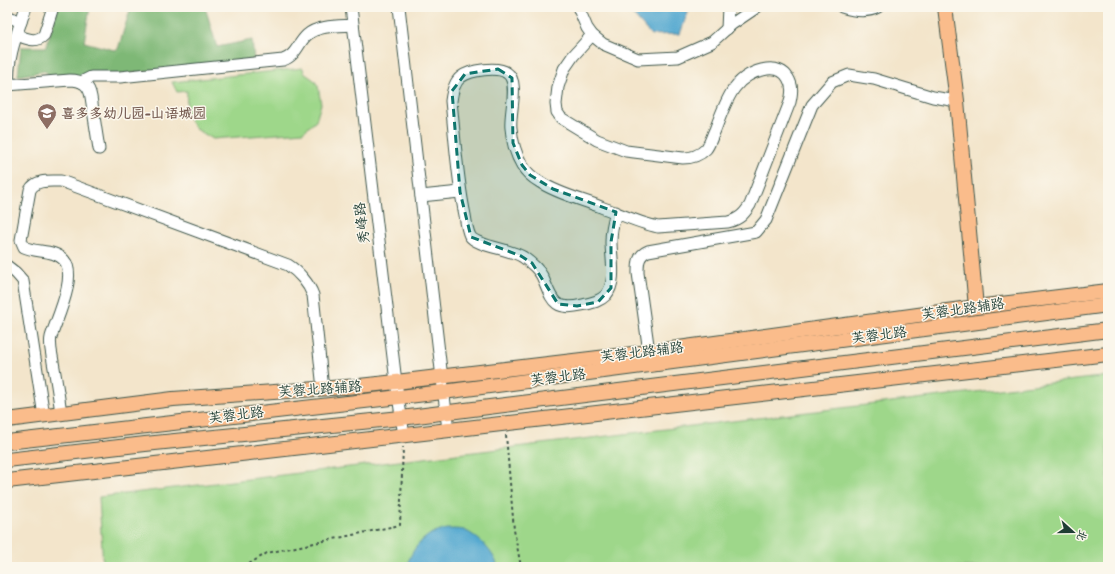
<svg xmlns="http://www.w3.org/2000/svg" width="1115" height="574" font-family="Itim,'LXGW WenKai TC',sans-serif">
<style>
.green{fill:#9ed78a;stroke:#5e8a5f}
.forest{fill:#7eb876;stroke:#4e7a55}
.water{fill:#54a9d0;stroke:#3a7382}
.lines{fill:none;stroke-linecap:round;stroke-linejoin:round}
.minor-casing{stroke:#3f564b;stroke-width:13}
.major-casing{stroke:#3f564b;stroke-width:16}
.path{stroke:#3f564b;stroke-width:2;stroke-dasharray:3 3;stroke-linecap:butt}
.minor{stroke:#fff;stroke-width:11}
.major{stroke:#fabc8b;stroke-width:14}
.marked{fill:#0f766e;fill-opacity:0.2;stroke:#0f766e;stroke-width:3;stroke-dasharray:8 5;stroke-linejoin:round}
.labels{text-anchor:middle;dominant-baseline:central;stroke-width:3;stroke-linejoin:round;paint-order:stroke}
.education-label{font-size:14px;font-weight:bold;fill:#785e54;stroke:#fbf7ec;text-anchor:start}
.street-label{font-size:14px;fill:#1f3d34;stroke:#fbf7ec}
</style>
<rect width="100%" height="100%" fill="#fbf7ec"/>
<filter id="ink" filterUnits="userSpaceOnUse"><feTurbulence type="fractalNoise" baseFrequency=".025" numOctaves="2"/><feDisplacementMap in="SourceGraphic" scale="8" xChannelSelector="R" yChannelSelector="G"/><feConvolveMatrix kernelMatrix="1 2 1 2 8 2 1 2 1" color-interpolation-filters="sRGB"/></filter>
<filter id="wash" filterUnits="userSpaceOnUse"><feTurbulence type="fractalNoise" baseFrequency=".012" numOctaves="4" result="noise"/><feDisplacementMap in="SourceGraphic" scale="16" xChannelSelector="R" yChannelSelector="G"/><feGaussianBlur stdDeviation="0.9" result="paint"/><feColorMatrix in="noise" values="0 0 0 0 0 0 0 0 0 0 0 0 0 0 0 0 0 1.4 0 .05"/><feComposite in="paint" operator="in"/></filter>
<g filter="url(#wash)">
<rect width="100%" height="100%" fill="#f3e5cb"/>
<g class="green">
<path d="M303,68L304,73L314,80L318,86L321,104L316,121L303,132L213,139L196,129L190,121L186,113L187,91L177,92L172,82Z"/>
<path d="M1108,376V567H103L99,497Z"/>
</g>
<path class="forest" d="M58,7H90L84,42L114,50L118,49L130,10V7H205L217,47L252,40L254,60L85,78H51L45,71L18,76L21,47H46Z"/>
<g class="water">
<path d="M626,7H690L680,34L651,35Z"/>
<path d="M448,529C453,529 459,529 464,530C478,536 494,552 498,567H407C409,553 422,537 435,532C439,530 443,530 448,529Z"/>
</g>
</g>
<g filter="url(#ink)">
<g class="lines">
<defs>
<g id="minor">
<path d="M351,7L396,382L404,436"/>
<path d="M399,7L448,430"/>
<path d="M578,7L587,28L592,35L603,44L638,59L678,57L712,42L732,24L757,7"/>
<path d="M842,7C854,11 867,13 878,7"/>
<path d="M7,16L21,22"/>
<path d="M727,29L728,7"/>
<path d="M17,35C26,38 36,44 44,35L53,7"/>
<path d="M592,35L573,56L564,69L558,87L556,104L557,112L561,118L597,140L626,151L683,158C692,158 700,155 706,149C710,144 712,136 715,130C726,102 733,74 767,69C776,68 784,71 788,78C793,86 792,93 790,102L750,205C744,214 740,219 728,222L658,227C639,223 620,214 601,207C581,199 558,194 540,182C533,178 526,172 522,165C516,155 512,140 511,128C509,114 520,81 507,73C498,66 470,70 461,77C454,82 452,93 451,101C455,139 457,178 465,215C466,222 467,230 470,236C476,246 511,249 523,257C530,262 538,268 542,276C552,297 551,312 582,305C591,303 599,302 606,295C617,282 611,258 611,242C611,231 613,222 616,212"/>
<path d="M81,82L91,77H120L283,60C296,56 298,43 307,35C318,25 340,26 353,25"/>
<path d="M7,85L70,80C82,80 89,85 91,97L99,149"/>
<path d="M9,85C6,59 18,31 26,7"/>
<path d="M421,196L460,192"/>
<path d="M7,266L16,273L23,281L44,416"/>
<path d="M649,352L638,273C638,263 638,255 648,251L756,232L766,220L812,105L832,82L849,75L874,79L933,97L957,101"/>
<path d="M61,414C59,396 56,379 53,362C52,354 49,345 51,337C56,320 78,276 64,260C54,249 36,253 24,247L21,240L30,190C36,179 50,181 61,181L288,265C299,272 309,284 313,295L323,389"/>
</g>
<g id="major">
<path d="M945,7L957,101L976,307"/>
<path d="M7,420L173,399L359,386L396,382L649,352L976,307L1108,291"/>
<path d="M7,442L443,392L1108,305"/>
<path d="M7,460L145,444L401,418L1108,330"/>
<path d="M7,481L1108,354"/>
</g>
</defs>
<use href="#minor" class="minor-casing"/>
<use href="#major" class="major-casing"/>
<g class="path">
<path d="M506,435L514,530L521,567"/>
<path d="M244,567L267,553L400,525L403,447"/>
</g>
<use href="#minor" class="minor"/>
<use href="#major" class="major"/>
</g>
</g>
<path class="marked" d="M498,69L512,78L513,143L522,165L530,175L553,189L616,212L611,242V288L598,302L577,306L558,304L532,263L521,256L471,237L460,192L452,91L465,74Z"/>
<defs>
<symbol id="school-pin" viewBox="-11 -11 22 30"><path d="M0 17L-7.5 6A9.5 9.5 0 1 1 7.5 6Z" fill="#8d6e63" stroke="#fbf7ec"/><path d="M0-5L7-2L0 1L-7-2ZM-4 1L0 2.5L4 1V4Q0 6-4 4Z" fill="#fff"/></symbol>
</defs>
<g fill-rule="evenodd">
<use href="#school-pin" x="36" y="102" width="22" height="30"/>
</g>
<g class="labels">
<g class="education-label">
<text x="61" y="113">喜多多幼儿园-山语城园</text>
</g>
<g class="street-label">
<text transform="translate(362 223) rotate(-97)">秀峰路</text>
<text transform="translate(963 309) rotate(-8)">芙蓉北路辅路</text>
<text transform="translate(879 335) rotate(-7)">芙蓉北路</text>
<text transform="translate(642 352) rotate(-7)">芙蓉北路辅路</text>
<text transform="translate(558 377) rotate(-7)">芙蓉北路</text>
<text transform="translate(320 389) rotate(-4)">芙蓉北路辅路</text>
<text transform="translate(236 415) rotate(-7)">芙蓉北路</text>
</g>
</g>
<rect width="1115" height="574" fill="none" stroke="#fbf7ec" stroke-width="24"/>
<g transform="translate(1073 532) rotate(111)" stroke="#fbf7ec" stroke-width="3" paint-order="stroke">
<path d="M0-3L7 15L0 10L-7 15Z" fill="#1f3d34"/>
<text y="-6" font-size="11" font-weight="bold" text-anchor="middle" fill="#1f3d34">北</text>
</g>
</svg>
